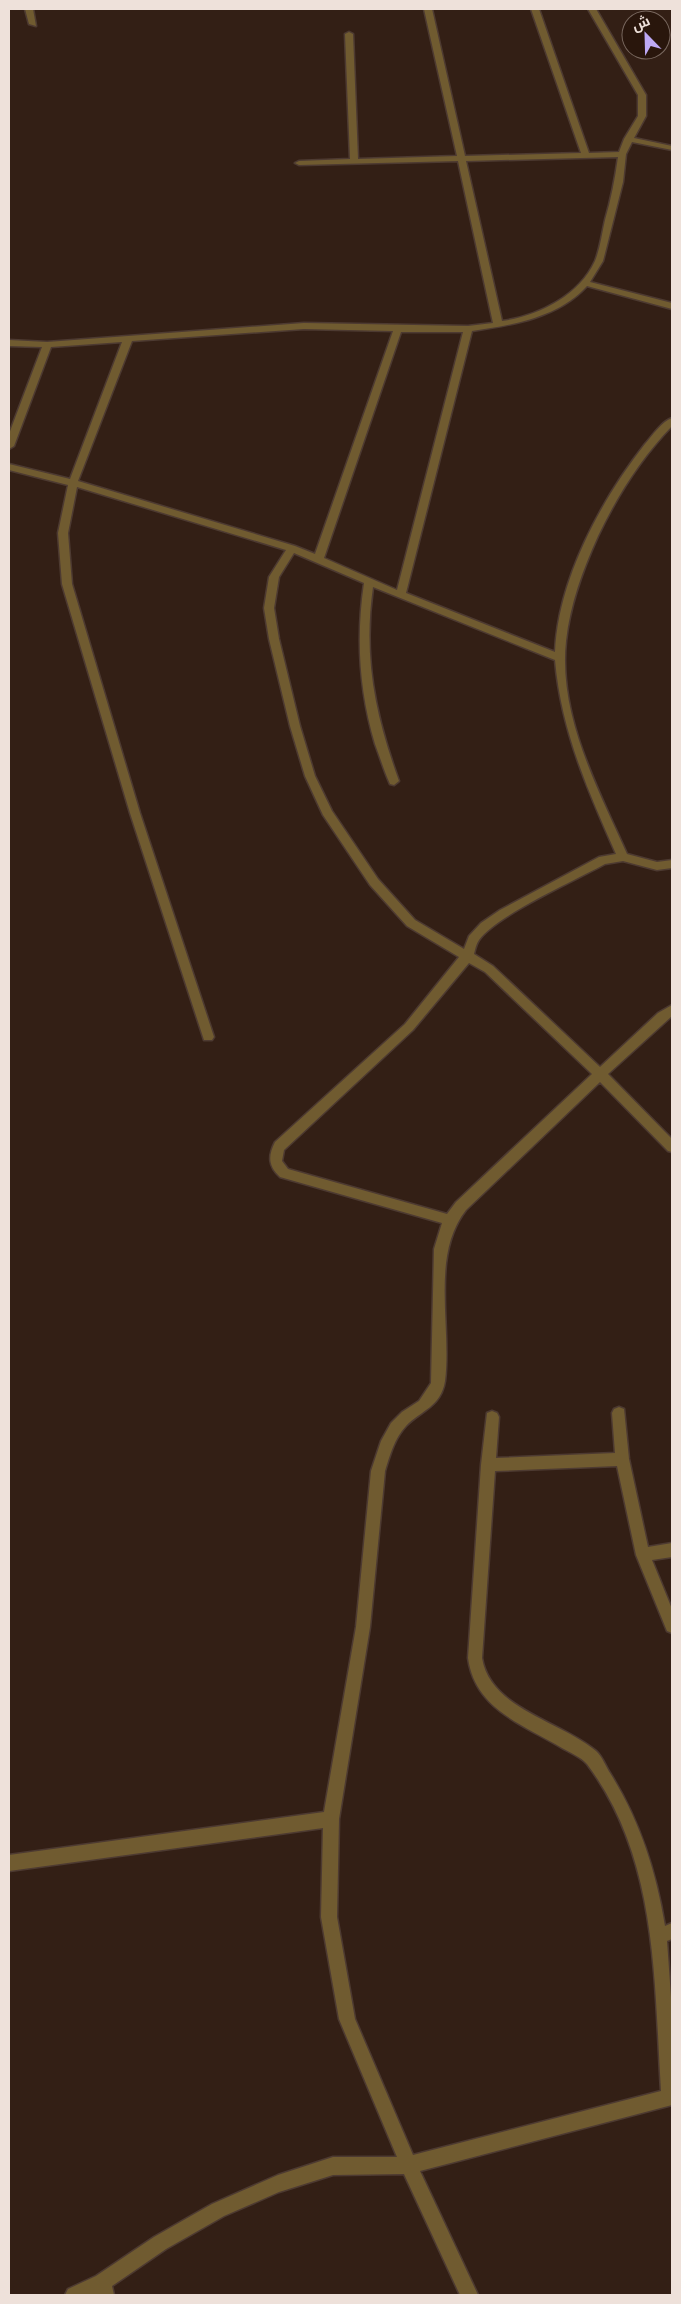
<svg xmlns="http://www.w3.org/2000/svg" width="681" height="2304" font-family="'Space Grotesk',Cairo,sans-serif">
<style>
.lines{fill:none;stroke-linecap:round;stroke-linejoin:round}
.minor-casing{stroke:#4d3a31;stroke-width:3}
.minor{fill:#705b30;fill-rule:evenodd}
</style>
<rect width="100%" height="100%" fill="#331f15"/>
<g class="lines">
<defs>
<g id="minor">
<path d="M25,9H33L36,26L29,24Z"/>
<path d="M424,9H432L465,156L581,153L531,9H539L589,153L619,152L624,139L638,116V95L588,9H596L646,95V116L634,138L672,146V150L632,142L626,154L623,182L603,261L590,282L672,303V309L587,286C558,318 512,325 472,331L406,593L555,652C558,580 601,500 645,444C652,436 662,421 672,418V426C641,458 617,496 598,536C583,569 570,604 566,641C558,715 598,789 627,854L657,862L672,860V868L657,870L623,861L605,864C576,880 497,915 479,940C476,944 475,950 474,954L493,966L600,1067L658,1013L672,1005V1016L608,1074L672,1139V1152L668,1151L600,1082L466,1210C430,1256 452,1327 445,1381C441,1407 420,1411 406,1426C394,1439 390,1455 385,1471L370,1627L339,1819L337,1917L355,2019L413,2155L661,2091C654,1980 658,1858 587,1764C581,1757 569,1752 562,1748C522,1724 475,1709 468,1658L481,1465L487,1413L492,1411L497,1413L499,1417L496,1458L615,1453L612,1413L614,1409L619,1407L624,1409L629,1459L648,1547L672,1543V1557L652,1560L672,1609V1633L667,1631L636,1555L617,1466L495,1471L482,1658C490,1709 561,1721 596,1751C602,1756 606,1767 610,1773C640,1821 656,1871 665,1926L672,1923V1939L667,1941L672,2011V2105L420,2171L478,2295H460L404,2174L333,2175L279,2192L224,2216L166,2249L112,2286L114,2295H65L68,2289L96,2276L154,2237L212,2204L278,2175L333,2157H397L339,2019L321,1917L323,1828L9,1871V1855L324,1812L356,1627L371,1471L381,1441L391,1423L402,1412L419,1401L431,1383L434,1249L442,1223L280,1177C268,1166 268,1156 275,1142L405,1024L459,957L407,926L370,885L323,815L305,776L290,726L269,639L264,608L269,577L286,550L77,487L68,533L72,584L140,813L214,1037L212,1040H204L130,813L62,584L58,533L68,485L9,470V464L70,479L122,342L51,347L14,446L9,449V434L42,347L9,346V340L47,342L304,323L468,326L493,323L458,161L299,165L295,163L299,161L350,159L345,34L349,32L353,34L358,159L457,156ZM618,157C615,179 611,199 605,220C602,233 600,249 595,261C579,296 538,316 502,321L466,161ZM304,329L393,331L315,554L295,546L78,481L132,341ZM401,332H463L397,590L324,558ZM294,553L364,583C356,638 359,690 375,744C380,757 384,771 390,784L394,785L399,781C375,715 363,657 373,587L555,660C561,730 588,791 616,854L599,857L500,910L481,923L469,936L464,949L415,920L378,879L332,811L315,776L300,726L279,639L274,608L279,577ZM469,963L485,972L592,1074L456,1202L447,1214L288,1169L282,1161L284,1150L413,1030Z"/>
</g>
</defs>
<use href="#minor" class="minor-casing"/>
<use href="#minor" class="minor"/>
</g>
<rect width="681" height="2304" fill="none" stroke="#eee1da" stroke-width="20"/>
<g transform="translate(646 35) rotate(337)"><circle r="24" fill="#29160c" stroke="#78675e"/>
<path d="M0-4L9 19L0 12L-9 19Z" fill="#bda9f5"/>
<text y="-8" font-size="14" font-weight="bold" text-anchor="middle" fill="#eee1da">ش</text>
</g>
</svg>
